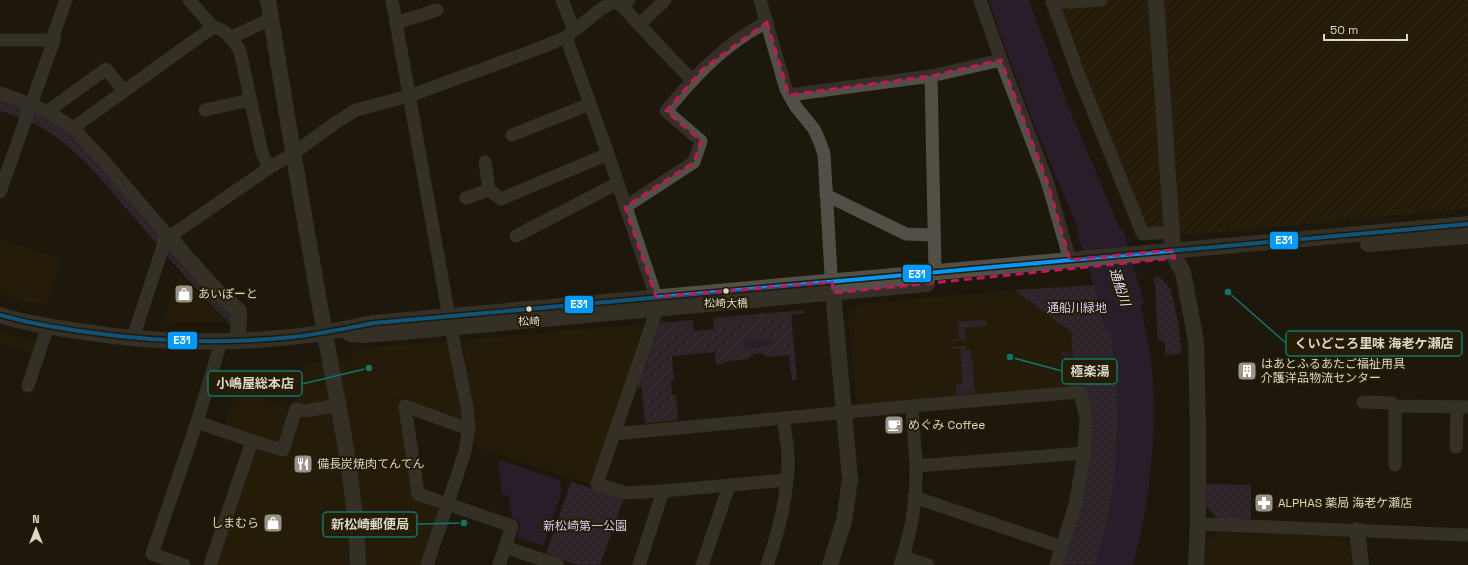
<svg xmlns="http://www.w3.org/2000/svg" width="1468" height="565" font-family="'Space Grotesk','Noto Sans JP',sans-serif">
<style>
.built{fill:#2d2206}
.industrial{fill:url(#industrial-furrows)}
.grass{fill:url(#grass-tufts)}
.park{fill:url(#park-dots)}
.garden{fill:url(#garden-furrows)}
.water{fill:#38244d}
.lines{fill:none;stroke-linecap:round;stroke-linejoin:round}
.minor{stroke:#524f46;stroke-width:13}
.tertiary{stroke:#524f46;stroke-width:16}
.bus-1-casing{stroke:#241c05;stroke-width:7}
.bus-1{stroke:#09f;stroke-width:4}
.marked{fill:none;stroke:#c2185b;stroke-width:3;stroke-dasharray:8 5;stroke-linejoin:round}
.bus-dot{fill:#dcd7c9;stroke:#241c05;stroke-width:1.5}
.labels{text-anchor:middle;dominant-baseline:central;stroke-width:4;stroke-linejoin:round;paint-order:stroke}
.bus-label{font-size:11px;fill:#dcd7c9;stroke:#241c05}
.poi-label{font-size:12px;fill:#dcd7c9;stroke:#241c05;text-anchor:start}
.park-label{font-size:12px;fill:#dbc7f6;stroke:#241c05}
.water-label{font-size:13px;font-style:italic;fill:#e8dbfb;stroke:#241c05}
.leader{fill:none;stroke:#0f766e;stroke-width:1.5}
.callout-dot{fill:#0f766e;stroke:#241c05;stroke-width:1.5}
.callout{fill:#241c05;stroke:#0f766e;stroke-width:1.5}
.callout-label{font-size:13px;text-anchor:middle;font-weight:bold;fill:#dcd7c9}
.line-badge{stroke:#241c05;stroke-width:1.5}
.badge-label{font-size:11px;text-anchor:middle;font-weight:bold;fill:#fff}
</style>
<defs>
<pattern id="industrial-furrows" width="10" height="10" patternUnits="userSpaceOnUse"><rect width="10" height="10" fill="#2d2206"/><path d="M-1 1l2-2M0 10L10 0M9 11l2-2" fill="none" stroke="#4b4129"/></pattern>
<pattern id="grass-tufts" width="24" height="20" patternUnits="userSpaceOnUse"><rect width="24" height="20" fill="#40344d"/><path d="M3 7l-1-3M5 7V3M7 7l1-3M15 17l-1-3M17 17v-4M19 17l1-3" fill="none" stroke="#5b5165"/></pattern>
<pattern id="park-dots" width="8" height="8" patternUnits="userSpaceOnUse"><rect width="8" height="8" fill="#40344d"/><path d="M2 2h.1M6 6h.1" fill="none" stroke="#5b5165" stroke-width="1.8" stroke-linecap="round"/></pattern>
<pattern id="garden-furrows" width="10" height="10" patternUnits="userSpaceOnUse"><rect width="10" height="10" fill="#40344d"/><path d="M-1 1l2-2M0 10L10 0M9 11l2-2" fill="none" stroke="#5b5165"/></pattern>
</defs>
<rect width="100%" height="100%" fill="#1d180c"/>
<g class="built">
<path d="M0,239L62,260L47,305L23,301L0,294Z"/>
<path d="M179,274L203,299L227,323L162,322Z"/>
<path d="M1014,290L1071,332L1076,386L862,404L856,398L848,316L860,304Z"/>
<path d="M638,324L643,328L591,485L474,446L475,419L462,340Z"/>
<path d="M0,332L38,342L34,354L0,344Z"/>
<path d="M448,341L463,416L458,420L397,396L414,497L439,508L436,526L420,565H216L258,438L225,426L238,391L292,409L307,363L347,362L356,349Z"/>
<path d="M1217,532L1343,537L1355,550L1357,565H1205V544Z"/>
</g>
<path class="industrial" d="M1044,0H1468V208L1137,240L1048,14Z"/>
<g class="grass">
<path d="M804,310L805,313L791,315L792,318L714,329L713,318Z"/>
<path d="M693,320V328L688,329L687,324L660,326L641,381V387L638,388L637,381L657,323Z"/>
<path d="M986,320L987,326L964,328L966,340L952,341V339H959L958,322Z"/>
<path d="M966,346V350H971L975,393L956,395V384H963L960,349H952V347Z"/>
</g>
<g class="park">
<path d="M0,96L23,104L67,129L228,307L234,324H230C195,290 164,252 132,215C102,181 72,141 29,121C20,117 10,114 0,111Z"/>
<path d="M1160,277L1171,290L1178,322L1182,354L1165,355V341H1158L1155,284L1153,278Z"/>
<path d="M1094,285L1098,297L1105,330L1110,329C1120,387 1121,448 1110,506C1107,526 1101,546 1095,565H1057L1087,419L1083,378H1075L1071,332L1014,290Z"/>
<path d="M571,482L624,498L600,565H578L546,554Z"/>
<path d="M1206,484L1251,485V520L1218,519L1206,506Z"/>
</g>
<path class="garden" d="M791,315L797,380H792L789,355L767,357C761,351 754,352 749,359L727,361V362L723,363V364L716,365L715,352L672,356L674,380H671L672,395H676L678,420L645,423L641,381L660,326L687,324L688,329L693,328L694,331L714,329V327L720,326V321Z"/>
<g class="water">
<path d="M989,0H1029L1068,106L1120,229H1123L1144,303L1141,305C1145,331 1152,357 1153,383C1156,444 1149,506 1133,565H1095C1101,546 1107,526 1110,506C1121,449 1120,387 1110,330H1105C1098,296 1088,263 1076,230L1078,228L1036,129L999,31Z"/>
<path d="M772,338V346L745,349L744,341Z"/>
<path d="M1064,351L1068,355L1071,354L1073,371L1070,370L1069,363H1066L1064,356L1061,354V352Z"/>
<path d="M501,460L561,481L559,488L563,489L543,546L517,537L521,522L512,518L509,496L502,494L498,462Z"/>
</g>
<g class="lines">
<g class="minor">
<path d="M189,0L213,27C224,28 234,41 240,51L262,153L269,168"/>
<path d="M392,0L451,328L467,407L469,427L465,452L427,565"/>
<path d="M562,0L574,30"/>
<path d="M760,0L786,89L796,107L814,129L819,140L824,154L832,291"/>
<path d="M1052,0L1053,3L1101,0"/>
<path d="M1053,3L1079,76L1143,234L1171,232"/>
<path d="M622,6L660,47L692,80"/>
<path d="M396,23L437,10"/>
<path d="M639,25L665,0"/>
<path d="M566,37L608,154L656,297L657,309L597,484L626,493L663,491L786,480"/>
<path d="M230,38L271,19"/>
<path d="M0,40H54"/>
<path d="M1001,60L1047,181L1070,260"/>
<path d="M931,76L935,272"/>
<path d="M0,93L31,104L52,114L73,128L104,161L169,237L269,168L294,153L335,123L356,110L409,96L540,48L566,37L601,9L615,1L622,6L629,0"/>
<path d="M789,95L931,76L1001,60L980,0"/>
<path d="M205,110L250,100"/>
<path d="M47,112L106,69L124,91"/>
<path d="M73,128L213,27"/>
<path d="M512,135L590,104"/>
<path d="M485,162L489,190"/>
<path d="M0,192L54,40V33L66,0"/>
<path d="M826,195L906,234L934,235"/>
<path d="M466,198L489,190L501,199L608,154"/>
<path d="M625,207L694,162L701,141L666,111C695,76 725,43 767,22"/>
<path d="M516,236L618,183"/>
<path d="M133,338L167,234"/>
<path d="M28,386L48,326"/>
<path d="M1363,402L1392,403L1395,406L1468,407"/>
<path d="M197,422L252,441L283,450L296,409L305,411L338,405"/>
<path d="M468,429L405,406L418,494L512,526L505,547"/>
<path d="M614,434L912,406L1080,392L1086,419L1084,453L1075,505L1056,565"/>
<path d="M1456,447L1457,407"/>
<path d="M1395,465V406"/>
<path d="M916,466L1084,453"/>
<path d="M914,497L1062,547"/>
<path d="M1198,524L1468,535"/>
<path d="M903,557L928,565"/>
<path d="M184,565L152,554L197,422L221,342"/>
<path d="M210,565L252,441"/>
<path d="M499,565L505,547L558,565"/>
<path d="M639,565L663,491"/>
<path d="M702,565L729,486"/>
<path d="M767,565C779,531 789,492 788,455C787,443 785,430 783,418"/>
<path d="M900,565C911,534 917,498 916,465C915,445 913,426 912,406"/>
</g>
<g class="tertiary">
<path d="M268,0C286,112 305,223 325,334C339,411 356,487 358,565"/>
<path d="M1156,0L1173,250L1175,258L1183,272L1196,341L1198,430V524L1196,565"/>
<path d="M169,237C192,263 212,289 239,311L238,341"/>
<path d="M1368,244L1468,236"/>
<path d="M0,315C25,323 52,327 78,331C159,344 242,345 323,333C340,330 357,326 374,323L1468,224"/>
<path d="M350,334L363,335L402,332L927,284"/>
<path d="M1357,530L1361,565"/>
<path d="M830,565L844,521L850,479L833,293"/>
</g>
<defs>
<path id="bus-1" d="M0,315C28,323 57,328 87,332C155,342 224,344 293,337C320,334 347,328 374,323L1468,224"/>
</defs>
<use href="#bus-1" class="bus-1-casing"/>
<use href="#bus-1" class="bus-1"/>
</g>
<path d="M0 0H1468V565H0ZM767,22L789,95L931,76L1001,60L1047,181L1070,260L1173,250L1175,258L833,293L832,282L656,297L625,207L694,162L701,141L666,111L703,69Z" fill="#1d180c" fill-opacity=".55" fill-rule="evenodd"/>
<path class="marked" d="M767,22L789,95L931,76L1001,60L1047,181L1070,260L1173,250L1175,258L833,293L832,282L656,297L625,207L694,162L701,141L666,111L703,69Z"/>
<defs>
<symbol id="shop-square" viewBox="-11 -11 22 22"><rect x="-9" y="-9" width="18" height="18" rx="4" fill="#999487" stroke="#241c05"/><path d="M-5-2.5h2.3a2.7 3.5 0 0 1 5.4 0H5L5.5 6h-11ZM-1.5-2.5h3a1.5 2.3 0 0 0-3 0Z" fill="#fff"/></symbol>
<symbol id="building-square" viewBox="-11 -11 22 22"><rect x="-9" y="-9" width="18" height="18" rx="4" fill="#999487" stroke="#241c05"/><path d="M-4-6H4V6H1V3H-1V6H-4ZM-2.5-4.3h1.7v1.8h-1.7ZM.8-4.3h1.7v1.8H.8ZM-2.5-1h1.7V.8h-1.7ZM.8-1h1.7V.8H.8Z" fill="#fff"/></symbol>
<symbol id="cafe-square" viewBox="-11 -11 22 22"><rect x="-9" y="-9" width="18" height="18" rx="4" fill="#999487" stroke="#241c05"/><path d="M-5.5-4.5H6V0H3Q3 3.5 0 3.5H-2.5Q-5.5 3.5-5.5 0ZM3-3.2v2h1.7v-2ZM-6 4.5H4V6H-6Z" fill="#fff"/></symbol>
<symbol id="restaurant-square" viewBox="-11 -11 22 22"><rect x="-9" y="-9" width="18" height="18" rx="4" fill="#999487" stroke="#241c05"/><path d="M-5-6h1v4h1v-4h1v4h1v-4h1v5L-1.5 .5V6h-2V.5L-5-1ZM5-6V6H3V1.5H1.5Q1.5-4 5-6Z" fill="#fff"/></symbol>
<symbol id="pharmacy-square" viewBox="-11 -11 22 22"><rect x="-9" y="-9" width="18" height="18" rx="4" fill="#999487" stroke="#241c05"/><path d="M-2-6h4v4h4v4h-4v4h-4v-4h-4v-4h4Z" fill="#fff"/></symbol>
</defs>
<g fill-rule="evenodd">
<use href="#shop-square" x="173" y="283" width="22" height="22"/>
<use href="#building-square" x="1236" y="360" width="22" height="22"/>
<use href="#cafe-square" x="883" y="414" width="22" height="22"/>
<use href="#restaurant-square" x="292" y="453" width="22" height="22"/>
<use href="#pharmacy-square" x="1253" y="492" width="22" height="22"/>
<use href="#shop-square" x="262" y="512" width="22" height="22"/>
</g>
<g class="bus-dot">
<circle cx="726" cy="291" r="3.5"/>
<circle cx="529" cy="309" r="3.5"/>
</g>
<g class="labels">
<g class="bus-label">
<text x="726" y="303">松崎大橋</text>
<text x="529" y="321">松崎</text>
</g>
<g class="poi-label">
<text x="198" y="294">あいぽーと</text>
<text x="1261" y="364">はあとふるあたご福祉用具<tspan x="1261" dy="14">介護洋品物流センター</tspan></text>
<text x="908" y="425">めぐみ Coffee</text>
<text x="317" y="464">備長炭焼肉てんてん</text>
<text x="1278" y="503">ALPHAS 薬局 海老ケ瀬店</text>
<text x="259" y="523" text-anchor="end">しまむら</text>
</g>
<g class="park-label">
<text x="1077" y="308">通船川緑地</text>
<text x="585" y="526">新松崎第一公園</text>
</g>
<g class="water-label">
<text transform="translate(1120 287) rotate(72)">通船川</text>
</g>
</g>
<path class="leader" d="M1228 292L1286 343M1010 357L1062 371M369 368L302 384M464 523L417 524"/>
<g class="callout-dot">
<circle cx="1228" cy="292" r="4"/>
<circle cx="1010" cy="357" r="4"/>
<circle cx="369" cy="368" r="4"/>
<circle cx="464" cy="523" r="4"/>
</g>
<g class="callout">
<rect x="1286" y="331" width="176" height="25" rx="4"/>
<rect x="1062" y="359" width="55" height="25" rx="4"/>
<rect x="208" y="371" width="94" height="25" rx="4"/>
<rect x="323" y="512" width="94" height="25" rx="4"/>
</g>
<g class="callout-label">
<text x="1374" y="348">くいどころ里味 海老ケ瀬店</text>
<text x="1090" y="376">極楽湯</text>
<text x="255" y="388">小嶋屋総本店</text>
<text x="370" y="529">新松崎郵便局</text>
</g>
<g class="line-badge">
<rect x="1269" y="231" width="30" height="19" rx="4" fill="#09f"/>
<rect x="902" y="264" width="30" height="19" rx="4" fill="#09f"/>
<rect x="564" y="295" width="30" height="19" rx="4" fill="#09f"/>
<rect x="167" y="331" width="31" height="19" rx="4" fill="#09f"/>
</g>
<g class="badge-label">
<text x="1284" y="244">E31</text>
<text x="917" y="278">E31</text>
<text x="579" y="308">E31</text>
<text x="182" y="344">E31</text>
</g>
<g transform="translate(36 529)" stroke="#241c05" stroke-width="3" paint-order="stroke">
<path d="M0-3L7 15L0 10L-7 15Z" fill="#dcd7c9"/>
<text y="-6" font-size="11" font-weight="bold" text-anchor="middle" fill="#dcd7c9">N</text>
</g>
<path d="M1324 34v6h83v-6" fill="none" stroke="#dcd7c9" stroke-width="2"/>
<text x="1330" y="34" font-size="12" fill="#dcd7c9" stroke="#241c05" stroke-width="3" paint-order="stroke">50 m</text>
</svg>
